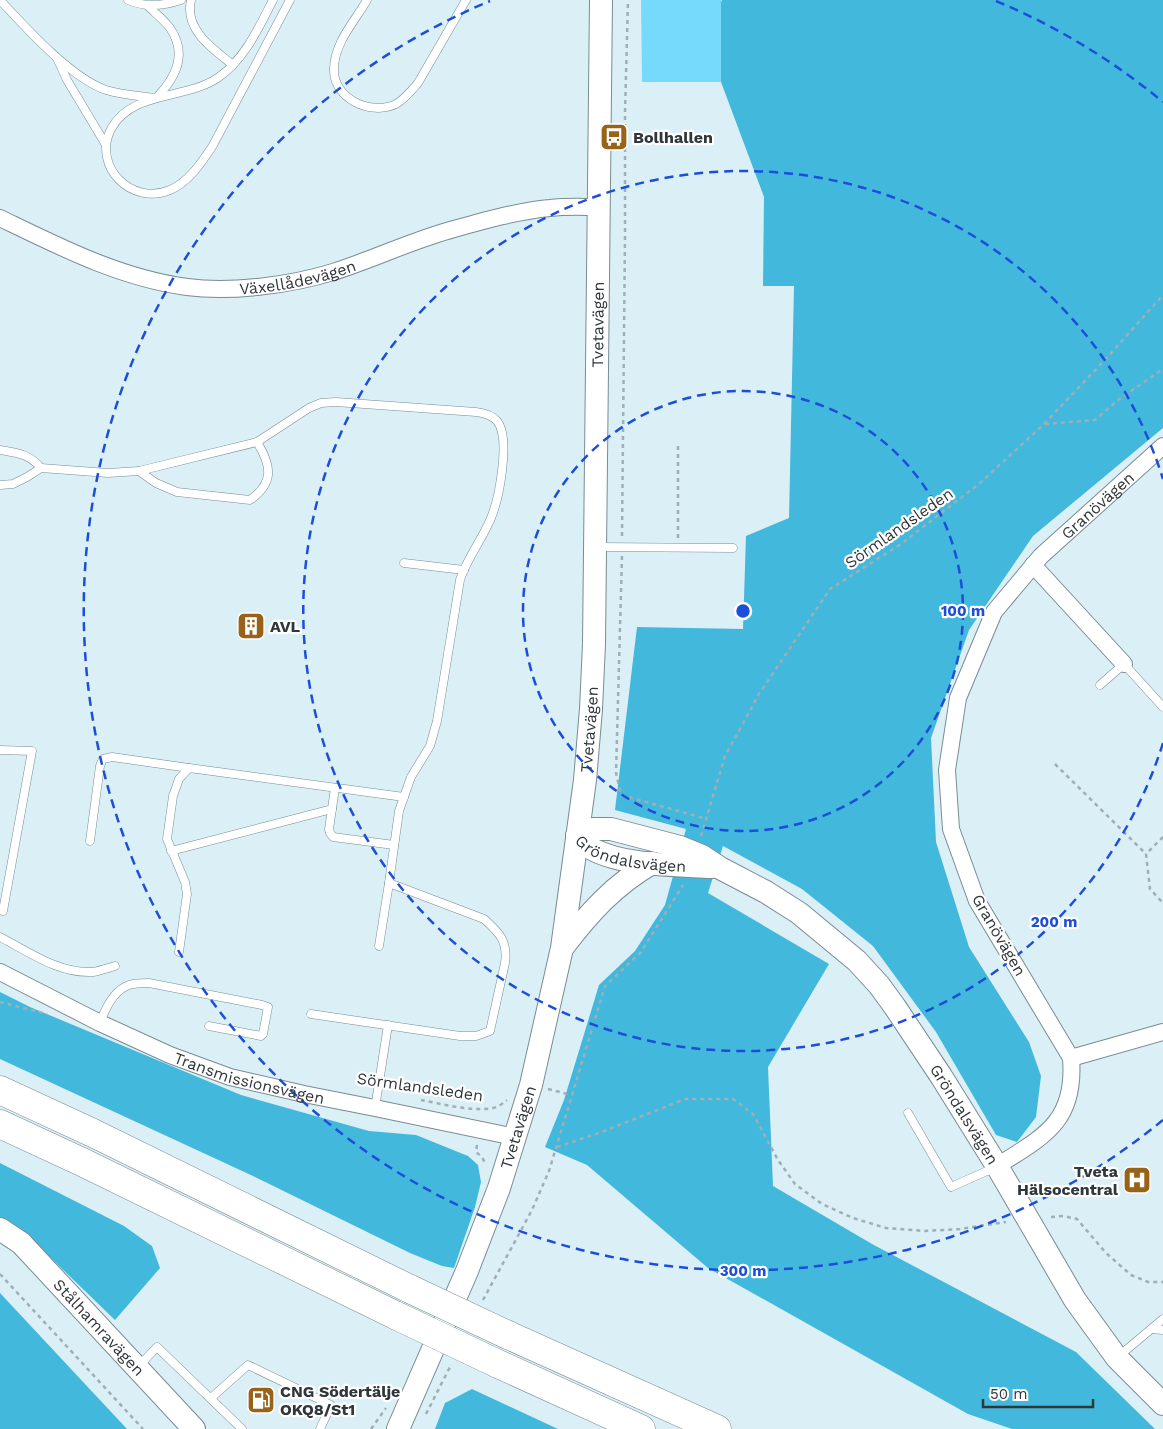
<svg xmlns="http://www.w3.org/2000/svg" width="1163" height="1429" font-family="'Work Sans',sans-serif">
<style>
.green{fill:#75dafc}
.forest{fill:#42b8dc}
.lines{fill:none;stroke-linecap:round;stroke-linejoin:round}
.lane-casing{stroke:#798c92;stroke-width:9}
.street-casing{stroke:#798c92;stroke-width:18}
.secondary-casing{stroke:#798c92;stroke-width:24}
.highway-casing{stroke:#798c92;stroke-width:29}
.path{stroke:#a0afb5;stroke-width:2.5;stroke-dasharray:4 4;stroke-linecap:butt}
.lane{stroke:#fff;stroke-width:8}
.street{stroke:#fff;stroke-width:16}
.secondary{stroke:#fff;stroke-width:22}
.highway{stroke:#fff;stroke-width:28}
.highway-bridge-casing{stroke:#798c92;stroke-width:29;stroke-linecap:butt}
.highway-bridge{stroke:#fff;stroke-width:28}
.ring{fill:none;stroke:#1d4ed8;stroke-width:2.5;stroke-dasharray:9 6}
.labels{text-anchor:middle;dominant-baseline:central;stroke-width:4.5;stroke-linejoin:round;paint-order:stroke}
.poi-label{font-size:16px;font-weight:bold;fill:#30373a;stroke:#fff;text-anchor:start}
.street-label{font-size:16px;fill:#30373a;stroke:#fff}
.centre{fill:#1d4ed8;stroke:#fff;stroke-width:2.5}
.ring-label{font-size:15px;text-anchor:middle;font-weight:bold;fill:#1d4ed8;stroke:#fff;stroke-width:4.5;stroke-linejoin:round;paint-order:stroke}
</style>
<rect width="100%" height="100%" fill="#dbeff6"/>
<path class="green" d="M641,0H721V82H642Z"/>
<g class="forest">
<path d="M722,0H1163V428L1033,536L969,630L931,738L936,842L969,947L1029,1042L1041,1076L1036,1117L1017,1142L996,1135L936,1032L873,946L802,889L723,846L708,893L829,964L768,1067L773,1186L872,1244L1076,1352L1155,1429H1012L968,1414L708,1268L587,1165L545,1147L564,1100L599,985L635,951L665,905L686,829L615,810L637,627L743,629L746,536L789,518L794,286H763L764,197L721,82V2Z"/>
<path d="M0,992L30,1007L241,1095L369,1131L416,1135L468,1156L478,1165L481,1182L475,1207L454,1268L442,1266L410,1253L253,1176L0,1059Z"/>
<path d="M0,1163L124,1226L152,1246L160,1268L115,1320L25,1233L0,1217Z"/>
<path d="M0,1293L127,1429H0Z"/>
<path d="M472,1389L558,1429H435L445,1403Z"/>
</g>
<g class="lines">
<defs>
<g id="lane">
<path d="M0,0C26,28 71,78 106,90C122,95 140,96 156,98C176,78 188,54 170,28C164,20 155,13 148,6"/>
<path d="M128,0C146,8 163,6 181,0"/>
<path d="M191,0C184,30 213,49 233,65"/>
<path d="M273,0C259,27 245,59 219,77C187,100 132,90 111,129C92,167 132,206 170,190C189,182 201,163 212,147L290,0"/>
<path d="M367,0C355,21 334,43 334,69C333,99 371,116 396,104C405,99 412,90 418,83L466,0"/>
<path d="M57,58L67,80L106,145"/>
<path d="M0,450C18,453 29,454 41,468"/>
<path d="M139,471L156,483L177,492L250,500C274,483 272,466 257,442"/>
<path d="M0,485L13,484L27,477L41,468L108,473L139,471L257,442L309,408L321,403L336,402L476,412C484,413 492,415 497,421C511,438 499,499 491,518C482,540 467,558 460,580L437,721L430,746L411,777L399,811L389,883L484,919C500,933 508,942 505,963L490,1031L476,1036H460L311,1014"/>
<path d="M597,547L733,548"/>
<path d="M404,563L464,570"/>
<path d="M1100,685L1124,664L1163,707"/>
<path d="M0,750L32,751L3,911L0,910"/>
<path d="M335,788L329,829L330,833L333,837L394,845"/>
<path d="M90,841L100,766L103,759L112,757L189,768"/>
<path d="M171,851L332,809"/>
<path d="M0,937C29,952 59,974 93,972C100,971 108,968 115,966"/>
<path d="M379,946L389,883"/>
<path d="M179,952L187,894L185,882L167,839L173,796L179,779L189,768L404,797"/>
<path d="M100,1023C105,1009 114,990 129,985C135,983 143,983 149,983L262,1005L268,1007L263,1034L261,1036L209,1026"/>
<path d="M375,1108L388,1025"/>
<path d="M908,1113L951,1187L996,1167"/>
<path d="M1152,1329L1163,1330"/>
<path d="M1119,1356L1163,1319"/>
<path d="M138,1367L157,1347L242,1429"/>
<path d="M211,1398L248,1365L331,1405L320,1429"/>
</g>
<g id="street">
<path id="s1" d="M0,218C60,247 120,278 187,287C231,293 291,285 333,272C374,259 413,240 454,229C486,220 518,211 550,208C566,206 583,207 599,207"/>
<path d="M1033,565L1124,664"/>
<path id="s2" d="M0,972L100,1023L170,1055L230,1077L304,1094L375,1108L515,1137"/>
<path d="M1071,1058L1163,1032"/>
<path id="s3" d="M997,1166C1045,1136 1076,1121 1071,1058L977,901L951,829L947,770L958,698L994,612L1041,556L1163,446"/>
</g>
<g id="secondary">
<path id="s4" d="M577,836L593,829H611L680,847L702,856L720,868L766,892L799,913L857,961L879,985L895,1007L941,1076L997,1166L1075,1300L1117,1358L1163,1404"/>
<path id="s5" d="M577,836C582,841 587,846 592,849C624,866 676,865 712,867"/>
<path d="M563,947C589,913 614,885 652,863"/>
<path id="s6" d="M0,1229L21,1243L194,1429"/>
<path id="s7" d="M398,1429L467,1271L499,1188L531,1085L562,948L585,780L591,709L594,644L601,0"/>
</g>
<g id="highway">
<path d="M0,1090L93,1133L410,1289"/>
<path d="M0,1124L82,1162L397,1316"/>
<path d="M508,1335L717,1429"/>
<path d="M496,1363L641,1429"/>
</g>
</defs>
<use href="#lane" class="lane-casing"/>
<use href="#street" class="street-casing"/>
<use href="#secondary" class="secondary-casing"/>
<use href="#highway" class="highway-casing"/>
<g class="path">
<path d="M1045,424L1095,420L1118,400L1163,369"/>
<path d="M622,536L625,235V113L628,0"/>
<path d="M678,538V443"/>
<path d="M622,556L616,773L621,795L707,819"/>
<path d="M1055,764L1146,854"/>
<path d="M701,836L725,756L759,694L830,589L901,544L980,483L1044,424L1103,362L1163,295"/>
<path d="M1163,837L1146,854L1150,889L1163,903"/>
<path d="M0,1002L47,1014"/>
<path d="M548,1089L571,1095"/>
<path d="M421,1100C443,1104 471,1112 493,1108C499,1107 503,1103 507,1100"/>
<path d="M477,1145L476,1152L482,1157L486,1165"/>
<path d="M557,1147L599,1133L685,1099H733L753,1114L778,1160L795,1184L822,1204L853,1218L886,1228L925,1231L960,1229L1006,1222"/>
<path d="M1051,1217L1063,1216L1077,1219L1106,1253L1131,1275L1148,1282H1163"/>
<path d="M0,1274L143,1429"/>
<path d="M483,1300L532,1210L549,1171L605,986L641,952L683,885"/>
<path d="M426,1414L451,1365"/>
<path d="M371,1429L386,1408"/>
</g>
<use href="#lane" class="lane"/>
<use href="#street" class="street"/>
<use href="#secondary" class="secondary"/>
<use href="#highway" class="highway"/>
<defs>
<g id="highway-bridge">
<path d="M410,1289L508,1335"/>
<path d="M397,1316L496,1363"/>
</g>
</defs>
<use href="#highway-bridge" class="highway-bridge-casing"/>
<use href="#highway-bridge" class="highway-bridge"/>
</g>
<g class="ring">
<circle cx="743" cy="611" r="220"/>
<path d="M1163 743A440 440 0 1 1 1163 479"/>
<path d="M1163 1120A660 660 0 1 1 490 1M996 1A660 660 0 0 1 1163 102"/>
</g>
<defs>
<symbol id="bus-square" viewBox="-11 -11 22 22"><rect x="-9" y="-9" width="18" height="18" rx="4" fill="#986319" stroke="#fff"/><path d="M-5-6H5V4H4V6H2V4H-2V6H-4V4H-5ZM-3.5-4V0h7V-4ZM-3.5 1.2v1.5H-2V1.2ZM2 1.2v1.5H3.5V1.2Z" fill="#fff"/></symbol>
<symbol id="building-square" viewBox="-11 -11 22 22"><rect x="-9" y="-9" width="18" height="18" rx="4" fill="#986319" stroke="#fff"/><path d="M-4-6H4V6H1V3H-1V6H-4ZM-2.5-4.3h1.7v1.8h-1.7ZM.8-4.3h1.7v1.8H.8ZM-2.5-1h1.7V.8h-1.7ZM.8-1h1.7V.8H.8Z" fill="#fff"/></symbol>
<symbol id="hospital-square" viewBox="-11 -11 22 22"><rect x="-9" y="-9" width="18" height="18" rx="4" fill="#986319" stroke="#fff"/><path d="M-5-5h3v3.5h4V-5h3V5h-3V1.5h-4V5h-3Z" fill="#fff"/></symbol>
<symbol id="fuel-square" viewBox="-11 -11 22 22"><rect x="-9" y="-9" width="18" height="18" rx="4" fill="#986319" stroke="#fff"/><path d="M-5.5-6h7V0h2V4h1.3V-2.5L3-4.5l.8-.8L6-3V5H2.5V1h-1V6h-7ZM-4.2-4.7v3.2H.2V-4.7Z" fill="#fff"/></symbol>
</defs>
<g fill-rule="evenodd">
<use href="#bus-square" x="598" y="121" width="32" height="32"/>
<use href="#building-square" x="235" y="610" width="32" height="32"/>
<use href="#hospital-square" x="1121" y="1164" width="32" height="32"/>
<use href="#fuel-square" x="245" y="1384" width="32" height="32"/>
</g>
<g class="labels">
<g class="poi-label">
<text x="633" y="137">Bollhallen</text>
<text x="270" y="626">AVL</text>
<text x="1118" y="1171" text-anchor="end">Tveta<tspan x="1118" dy="18">Hälsocentral</tspan></text>
<text x="280" y="1391">CNG Södertälje<tspan x="280" dy="18">OKQ8/St1</tspan></text>
</g>
<g class="street-label">
<text stroke="none"><textPath href="#s1" startOffset="312">Växellådevägen</textPath></text>
<text stroke="none"><textPath href="#s7" startOffset="1135">Tvetavägen</textPath></text>
<text stroke="none"><textPath href="#s3" startOffset="775">Granövägen</textPath></text>
<text transform="translate(899 528) rotate(-35)">Sörmlandsleden</text>
<text stroke="none"><textPath href="#s7" startOffset="730">Tvetavägen</textPath></text>
<text stroke="none"><textPath href="#s5" startOffset="59">Gröndalsvägen</textPath></text>
<text transform="translate(999 935) rotate(60)">Granövägen</text>
<text stroke="none"><textPath href="#s2" startOffset="272">Transmissionsvägen</textPath></text>
<text transform="translate(420 1087) rotate(8)">Sörmlandsleden</text>
<text stroke="none"><textPath href="#s4" startOffset="506">Gröndalsvägen</textPath></text>
<text stroke="none"><textPath href="#s7" startOffset="325">Tvetavägen</textPath></text>
<text stroke="none"><textPath href="#s6" startOffset="140">Stålhamravägen</textPath></text>
</g>
</g>
<circle cx="743" cy="611" r="8" class="centre"/>
<g class="ring-label">
<text x="963" y="616">100 m</text>
<text x="1054" y="927">200 m</text>
<text x="743" y="1276">300 m</text>
</g>
<path d="M983 1399v8h110v-8" fill="none" stroke="#30373a" stroke-width="2.5"/>
<text x="990" y="1399" font-size="15" fill="#30373a" stroke="#ffffff" stroke-width="4" paint-order="stroke">50 m</text>
</svg>
